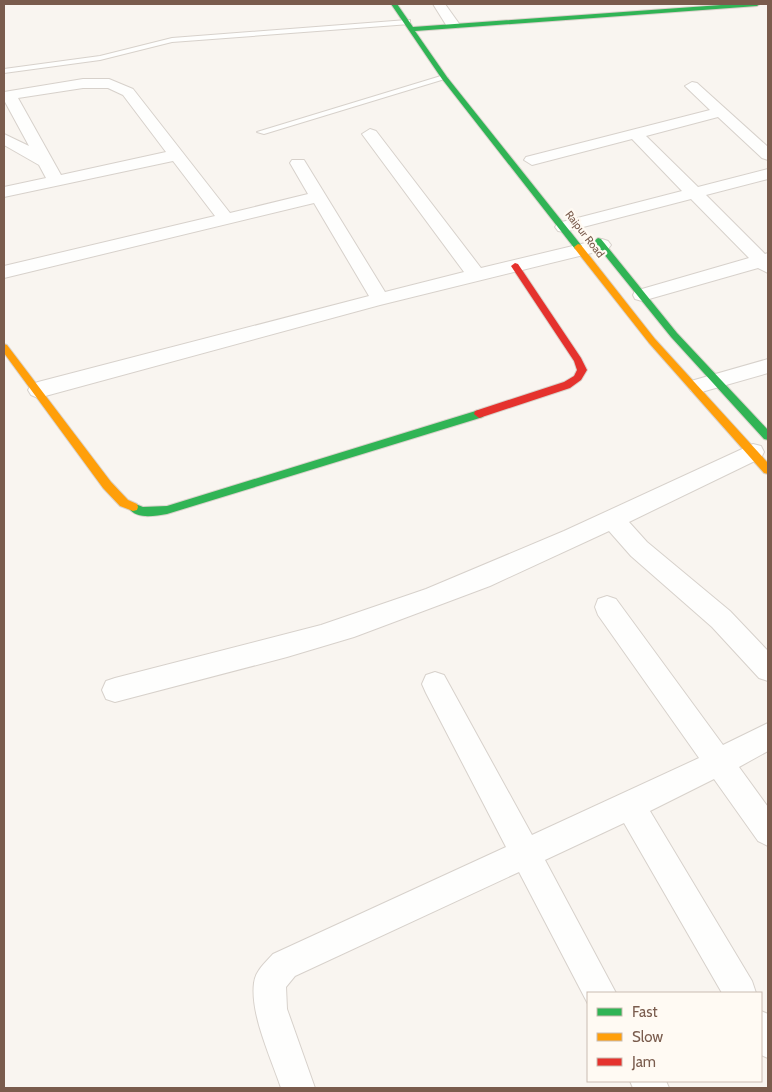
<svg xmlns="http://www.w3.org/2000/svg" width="772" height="1092" font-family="Cabin,sans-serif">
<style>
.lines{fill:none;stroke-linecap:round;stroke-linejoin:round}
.lane-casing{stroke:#d7d1cb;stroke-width:2}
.street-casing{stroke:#d7d1cb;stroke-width:2}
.fast-casing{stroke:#d9d2cb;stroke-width:2}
.slow-casing{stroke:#d9d2cb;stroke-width:2}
.jam-casing{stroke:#d9d2cb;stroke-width:2}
.lane{fill:#fefefd;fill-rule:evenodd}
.street{fill:#fefefd;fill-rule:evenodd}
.fast{fill:#30b455;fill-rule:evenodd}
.slow{fill:#ff9f0a;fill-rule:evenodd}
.jam{fill:#e5322d;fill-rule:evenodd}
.labels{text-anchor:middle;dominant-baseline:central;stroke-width:4.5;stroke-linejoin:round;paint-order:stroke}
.far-street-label{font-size:11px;fill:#7a5c4d;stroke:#fffaf3}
</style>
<rect width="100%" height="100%" fill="#f9f5f0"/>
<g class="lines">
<defs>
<g id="lane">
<path d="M407,20H410V24L172,42L100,60L4,73V69L100,56L172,38Z"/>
<path d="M441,76L448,78L264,134L257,132Z"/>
</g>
<g id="street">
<path d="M433,4H445L460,25L458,28H448Z"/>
<path d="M83,79H109L133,89L230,213L308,194L290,163L292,160H304L385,292L464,272L362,134L370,129L376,131L481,268L602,239L608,241L611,245L608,249L380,305L38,398L31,395L28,390L31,385L38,382L369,296L314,203L4,278V266L215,216L173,161L4,197V187L46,178L39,165L4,145V134L29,146L4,100V92ZM83,88H108L123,95L166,152L61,175L18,98Z"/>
<path d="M692,82L697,83L768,147V160L762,158L718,117L646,136L698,187L768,169V179L706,195L765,254L768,253V273L758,268L642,301L635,299L633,295L635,291L749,258L691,199L564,232L558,231L555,227L558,223L682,191L632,139L532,165L524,160L526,157L710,110L685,86Z"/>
<path d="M768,359V373L698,393L691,391L688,386L691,381Z"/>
<path d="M753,444L761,446L764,452L761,458L629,522L647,542L730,611L768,651V681L759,678L712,627L631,556L609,531L490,586L354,637L287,657L115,702L106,699L102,690L106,681L115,678L321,625L426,589L564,531Z"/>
<path d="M607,596L616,599L723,745L768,723V751L739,767L768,807V846L758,841L714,779L650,811L752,981L756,993H722L624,823L545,860L616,993H588V1004L519,872L295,976L286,987L287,1009L315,1088H281C271,1058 250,1014 254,983C255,971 266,962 273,954L506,847L426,693L422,684L426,675L435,672L444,675L532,835L699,758L598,615L595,607L598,599Z"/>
<path d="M761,1011L768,1014V1058L761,1055Z"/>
<path d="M630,1081H666L669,1088H633Z"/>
</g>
<g id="fast">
<path d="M391,4H397L413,27L735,4H760L757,6L415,31L447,77L581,245L582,247L578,250L575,249L442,79Z"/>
<path d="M598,238L601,239L677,333L768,430V440L764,439L671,337L595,243L594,241Z"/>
<path d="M479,410L484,414L483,417L167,514C154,516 136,520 128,507L129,504L133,503L143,507L167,506Z"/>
</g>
<g id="slow">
<path d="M578,244L581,245L655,339L768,463V474L764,473L649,343L575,249L574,247Z"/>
<path d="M4,344L7,345L111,482L128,500L137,504L138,507L137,510L133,511L120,506L103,488L4,353Z"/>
</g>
<path id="jam" d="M515,263L518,264L581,358L587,370L581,380L570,388L479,418L474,414L475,411L564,382L574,376L577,370L574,361L511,266Z"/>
</defs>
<use href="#lane" class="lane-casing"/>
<use href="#street" class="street-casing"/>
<use href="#fast" class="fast-casing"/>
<use href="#slow" class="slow-casing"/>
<use href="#jam" class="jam-casing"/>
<use href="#lane" class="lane"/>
<use href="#street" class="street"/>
<use href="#fast" class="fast"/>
<use href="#slow" class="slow"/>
<use href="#jam" class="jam"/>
</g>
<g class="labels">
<g class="far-street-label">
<text transform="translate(585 234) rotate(52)">Raipur Road</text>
</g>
</g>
<rect width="772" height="1092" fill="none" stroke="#7a5c4d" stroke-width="10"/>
<rect x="587" y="992" width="175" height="90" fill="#fffaf3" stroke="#cabbb1"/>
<rect x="597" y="1008" width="25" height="8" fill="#30b455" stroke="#cabbb1"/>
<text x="632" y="1017" font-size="15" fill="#7a5c4d">Fast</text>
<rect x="597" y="1033" width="25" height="8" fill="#ff9f0a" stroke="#cabbb1"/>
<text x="632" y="1042" font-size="15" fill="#7a5c4d">Slow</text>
<rect x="597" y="1058" width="25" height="8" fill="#e5322d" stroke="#cabbb1"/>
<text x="632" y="1067" font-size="15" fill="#7a5c4d">Jam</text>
</svg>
